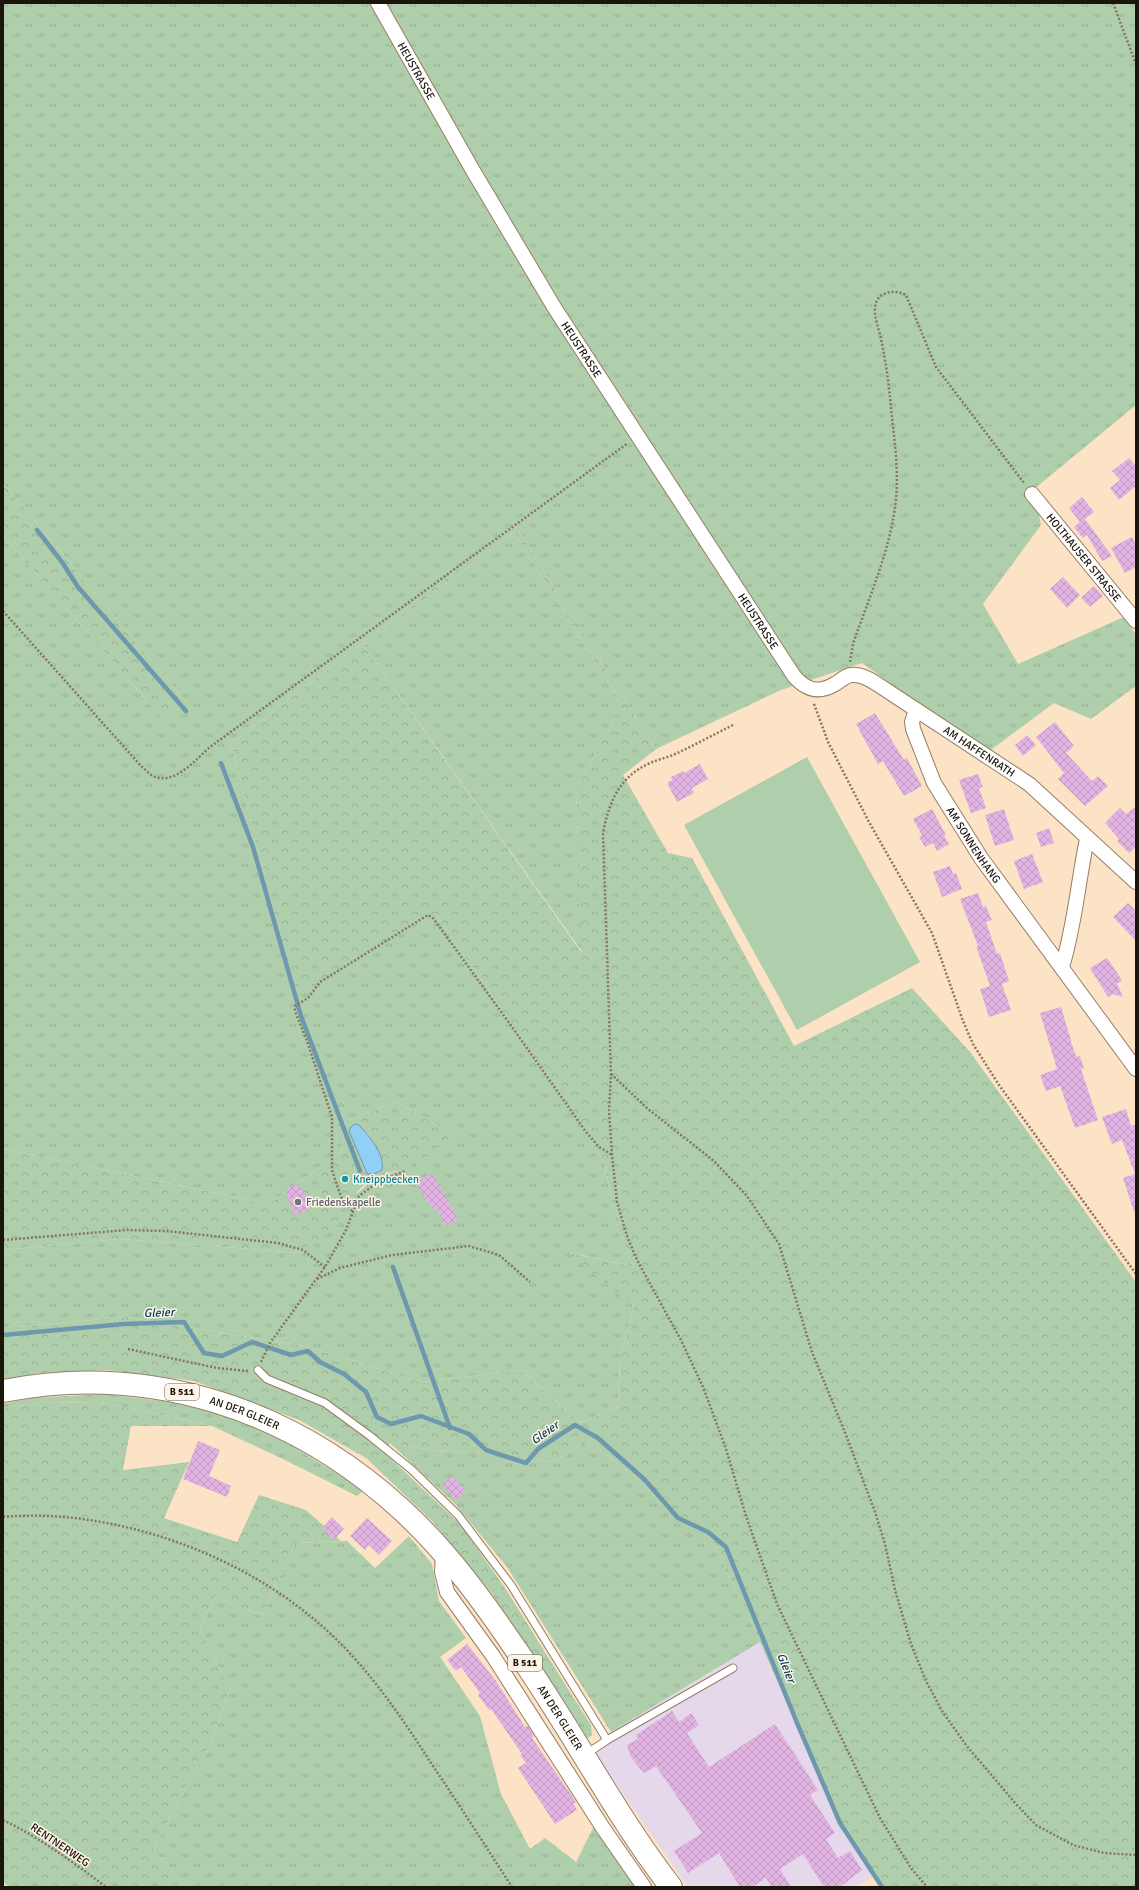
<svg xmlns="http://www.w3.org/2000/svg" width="1139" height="1890" font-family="Signika,sans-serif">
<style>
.industrial{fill:#e6d8eb}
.grass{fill:url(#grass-tufts)}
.forest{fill:url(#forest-crowns);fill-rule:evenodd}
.pitch{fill:#afcfac}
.water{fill:#91d0f4;stroke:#6e98ae}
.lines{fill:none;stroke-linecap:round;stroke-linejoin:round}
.stream{stroke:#6e98ae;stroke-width:4.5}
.building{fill:url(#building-cross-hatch)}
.service-casing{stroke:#957e64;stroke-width:9}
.minor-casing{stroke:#957e64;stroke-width:16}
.primary-casing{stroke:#957e64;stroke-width:24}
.path{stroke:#867562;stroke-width:2.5;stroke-dasharray:2 2;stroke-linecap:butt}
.service{stroke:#fff;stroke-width:7}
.minor{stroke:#fff;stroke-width:14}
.primary{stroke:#fff;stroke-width:22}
.culture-dot{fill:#0f9aa8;stroke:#fdf3e7;stroke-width:1.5}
.worship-dot{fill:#6b7280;stroke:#fdf3e7;stroke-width:1.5}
.labels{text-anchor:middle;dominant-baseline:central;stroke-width:3;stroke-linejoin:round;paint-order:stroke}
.shield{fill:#fdf3e7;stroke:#61584c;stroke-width:1}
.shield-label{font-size:10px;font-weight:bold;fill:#1e150a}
.street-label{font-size:11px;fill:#1e150a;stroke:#fdf3e7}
.culture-label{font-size:11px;fill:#0d838f;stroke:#fdf3e7;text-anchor:start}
.worship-label{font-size:11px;fill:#5b616d;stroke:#fdf3e7;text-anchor:start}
.water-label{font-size:12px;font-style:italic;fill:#073d56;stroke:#fdf3e7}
</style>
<defs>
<pattern id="grass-tufts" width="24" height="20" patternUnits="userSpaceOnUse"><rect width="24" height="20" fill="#afcfac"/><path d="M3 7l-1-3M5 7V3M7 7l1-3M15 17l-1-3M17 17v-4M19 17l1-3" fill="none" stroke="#96b193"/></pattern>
<pattern id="forest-crowns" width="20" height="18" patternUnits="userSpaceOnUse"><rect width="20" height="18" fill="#afcfac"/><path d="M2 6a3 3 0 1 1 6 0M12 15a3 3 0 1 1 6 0" fill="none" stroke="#96b193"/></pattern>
<pattern id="building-cross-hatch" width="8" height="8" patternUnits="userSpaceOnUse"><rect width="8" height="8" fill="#e1b3e2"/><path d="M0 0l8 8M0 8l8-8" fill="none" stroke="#c199c1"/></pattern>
</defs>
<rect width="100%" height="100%" fill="#fce3c6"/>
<path class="industrial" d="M760,1642L840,1823L873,1877L855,1887H688L596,1755L611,1732Z"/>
<g class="grass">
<path d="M3,3H1136V405L1034,489L1041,525L983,604L1018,664L1124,617L1136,635V686L1091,719L1054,703L988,752L862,663L781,690L656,749L515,525L231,744L296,995L435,913L586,1132L605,1164L615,1221L633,1266L570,1253L634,1306L620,1358L618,1406L581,1423L521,1370L421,1382L304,1346L126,1317L3,1328V1250L120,1239L300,1253L347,1216L354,1196L375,1178L403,1169L454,1134L396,1102L346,1121L341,1152L269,1204L3,1149V536L165,721L186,702L3,483Z"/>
<path d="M514,532L622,704L576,790L583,953L364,646Z"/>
<path d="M104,1394L188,1404L266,1430L364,1490L357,1496L285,1460L212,1426L101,1402L40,1403L3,1408V1404L31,1398Z"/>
<path d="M589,1441L639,1480L678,1520L708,1532L760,1642L611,1732L507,1567L455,1504L390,1443L431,1450L508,1454L553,1462Z"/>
<path d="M409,1536L432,1564L439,1601L466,1638L440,1657L480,1716L501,1794L530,1849L545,1838L576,1862L594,1826L638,1887H186L153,1849L212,1741L230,1690L200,1628L215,1596L262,1616L295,1543L347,1541L375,1568Z"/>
<path d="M568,1689L591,1725L592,1735L584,1741L558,1697Z"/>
</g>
<g class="forest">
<path d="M3,483L186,702L165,721L3,536Z"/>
<path d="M515,525L656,749L623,775L668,853L692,858L794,1046L912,988L970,1052L1136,1282V1887H880L840,1823L760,1642L708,1532L678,1520L639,1480L589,1441L553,1462L508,1454L431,1450L390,1443L386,1454L461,1525L505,1588L568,1689L558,1697L491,1592L432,1521L366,1458L299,1420L194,1381L108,1370L39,1373L3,1380V1328L126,1317L304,1346L421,1382L521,1370L581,1423L618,1406L620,1358L634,1306L569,1253L633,1266L615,1221L605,1164L586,1132L435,913L296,996L231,744ZM514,532L622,704L576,790L582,953L364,646Z"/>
<path d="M396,1102L454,1134L409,1170C393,1168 361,1182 354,1197C350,1203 350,1212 346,1217C334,1232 315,1242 300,1253L120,1239L3,1250V1149L269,1204L341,1152L346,1121ZM349,1131L368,1134L383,1163L368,1174Z"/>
<path d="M101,1402L212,1426H131L123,1470L189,1462L164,1518L237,1542L259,1495L306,1510L341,1541L295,1543L262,1616L215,1596L200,1628L230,1690L212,1741L153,1849L186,1887H10L3,1883V1408L40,1403Z"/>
</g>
<path class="pitch" d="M807,757L920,962L797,1030L684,825Z"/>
<path class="water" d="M355,1124L359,1125C369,1136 385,1154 382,1170L376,1173L368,1174L366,1171L349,1131L351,1127Z"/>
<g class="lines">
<g class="stream">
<path d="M37,530L62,562L78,587L186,711"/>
<path d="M221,763L253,847L301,1016L360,1171"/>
<path d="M393,1267L450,1428"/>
<path d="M3,1335L124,1324L184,1322L204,1353L222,1356L252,1342L291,1355L308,1351L320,1362L344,1374L366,1392L377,1417L391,1424L421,1416L469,1434L486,1450L526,1463L538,1449L575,1425L598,1438L645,1480L678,1518L708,1532L726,1547L797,1723L840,1823L882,1887"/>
</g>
</g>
<g class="building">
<path d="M1129,458L1136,466V486L1119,500L1110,488L1120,480L1112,471Z"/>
<path d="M1082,497L1094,512L1085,519L1112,556L1102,561L1087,535L1083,538L1074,527L1080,522L1069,508Z"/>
<path d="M1132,537L1136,545V567L1125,573L1111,548Z"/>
<path d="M1063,577L1080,595L1067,608L1050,589Z"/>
<path d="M1094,586L1103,596L1090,607L1081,598Z"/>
<path d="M875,713L904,760L907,758L922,786L904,796L883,761L878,764L856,724Z"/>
<path d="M1055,722L1074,746L1066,753L1092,781L1098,776L1108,786L1085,806L1058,779L1064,773L1036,737Z"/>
<path d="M1027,735L1036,745L1023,756L1015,745Z"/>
<path d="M700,764L708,779L692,788L694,793L677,802L667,783L672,780L671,777L683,771L684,773Z"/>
<path d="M978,774L983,787L979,788L986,808L971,813L959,780Z"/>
<path d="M1136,806V847L1129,853L1117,841L1119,839L1105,823L1120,808L1126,814Z"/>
<path d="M932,809L946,835L944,836L949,844L937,851L933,843L925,847L919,837L922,835L913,819Z"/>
<path d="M1004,809L1014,840L995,846L985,815Z"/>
<path d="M1049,828L1054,843L1041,847L1036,833Z"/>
<path d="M1032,854L1043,882L1024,889L1014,861Z"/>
<path d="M950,866L953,874L956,873L962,889L942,897L933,872Z"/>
<path d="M978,893L983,907L986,906L992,920L986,922L997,954L1000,953L1009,981L1002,984L1011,1010L989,1017L980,989L990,986L976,946H978L960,899Z"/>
<path d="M1128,903L1136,911V941L1113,917Z"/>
<path d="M1107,958L1122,980L1117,984L1123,997L1113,994L1108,997L1090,968Z"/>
<path d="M1061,1007L1074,1051L1077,1057L1080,1056L1084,1068L1081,1069L1098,1120L1075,1128L1060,1086L1046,1091L1040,1075L1057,1069L1040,1013Z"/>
<path d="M1126,1109L1131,1126L1136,1124V1211L1134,1212L1123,1178L1135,1174L1122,1140L1112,1144L1102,1117Z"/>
<path d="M432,1173L458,1219L446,1226L436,1208L433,1209L428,1201L427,1202L416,1182Z"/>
<path d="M296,1185L302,1189L310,1209L294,1215L287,1195L288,1187Z"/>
<path d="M198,1441L220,1450L209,1476L231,1486L227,1497L183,1479Z"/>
<path d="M452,1476L466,1491L456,1500L442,1485Z"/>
<path d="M332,1517L344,1529L334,1540L322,1528Z"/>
<path d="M367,1518L392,1541L379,1555L369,1545L365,1550L350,1536Z"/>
<path d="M467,1644L496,1681L525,1727L528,1726L534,1736L532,1738L576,1802L573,1804L577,1810L555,1824L518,1768L526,1763L520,1755L522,1754L491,1709L489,1710L478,1695L480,1693L461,1667L456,1671L447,1660Z"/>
<path d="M672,1711L679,1722L691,1713L699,1725L687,1733L709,1767L775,1724L818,1790L810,1795L835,1833L826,1839L838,1858L850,1851L862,1870L840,1887H824L803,1854L780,1869L791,1887H772L766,1878L752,1887H740L719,1853L688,1873L674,1851L702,1833L656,1766L645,1773L641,1770L631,1757L627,1745L638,1739L636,1735Z"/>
</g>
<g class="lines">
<defs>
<g id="service">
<path d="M258,1370L267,1379L325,1403L370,1436L412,1470L458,1515L511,1585L607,1740L585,1755"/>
<path d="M607,1740L733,1668"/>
</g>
<g id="minor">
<path id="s1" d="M378,3L472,169L554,307L794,676C806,690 818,694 835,684C840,681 845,676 851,675C861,674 869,679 877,684L1029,784L1136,882"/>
<path id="s2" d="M1032,494L1136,621"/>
<path id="s3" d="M916,710L912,722L913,729L934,783L981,858L1136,1069"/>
<path d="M1062,967C1075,925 1078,882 1087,839"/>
<path d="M443,1553L442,1572L447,1592L493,1656L603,1828L644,1887"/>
</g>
<g id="primary">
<path id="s4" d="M3,1391C150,1362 292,1409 402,1510C448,1552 486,1605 521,1657C573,1732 615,1814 671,1887"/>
</g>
</defs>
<use href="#service" class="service-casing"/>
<use href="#minor" class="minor-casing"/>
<use href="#primary" class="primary-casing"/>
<g class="path">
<path d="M1113,3L1136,64"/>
<path d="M3,611L141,766C145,769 149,774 153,776C175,786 196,759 210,747L628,443"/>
<path d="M850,662L853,644C869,597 891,549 896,499C899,469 894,438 891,408C889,385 886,362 881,339C879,329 874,318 875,307C877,291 895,289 906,295L936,367L1024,483"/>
<path d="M814,704L828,742L869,822L932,933L963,1021L973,1044L999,1085L1136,1274"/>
<path d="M733,725C713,735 693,746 673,755C665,758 657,760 650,763C619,777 609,802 603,833L611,1074L609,1111L612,1155L617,1202L627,1236L637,1260L681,1340L703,1387L726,1449L746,1516L777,1604L880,1818L911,1868L927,1887"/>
<path d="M611,1074L648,1109L714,1161L747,1196L779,1244L812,1352L846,1435L875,1512L885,1544L895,1590L911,1644L926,1681L942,1711L966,1745L1016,1804L1036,1825L1073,1845L1104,1853L1136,1855"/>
<path d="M352,1211L341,1197L332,1170V1117L307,1041L295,1011V1006L308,998L320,982L428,915L433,918L510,1024L586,1132L599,1147L612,1155"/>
<path d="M3,1240L127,1230L166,1231L278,1243L303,1250L325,1267"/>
<path d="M317,1279L340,1268L392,1255L469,1246L499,1255L530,1282"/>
<path d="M128,1349L217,1368L248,1371"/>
<path d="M261,1362L270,1343L325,1267L346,1230L359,1196L381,1180L406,1171"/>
<path d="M3,1517C56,1512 109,1521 159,1536C225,1557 285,1590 335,1638C374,1676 404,1721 433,1766C460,1806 486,1847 512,1887"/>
<path d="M3,1820C40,1838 73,1862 106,1887"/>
</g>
<use href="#service" class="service"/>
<use href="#minor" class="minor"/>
<use href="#primary" class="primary"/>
</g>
<circle class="culture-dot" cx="345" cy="1179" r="4"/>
<circle class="worship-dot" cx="298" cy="1202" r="4"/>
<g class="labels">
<g class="shield">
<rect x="165" y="1384" width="34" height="16" rx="3"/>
<rect x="508" y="1655" width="34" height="16" rx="3"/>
</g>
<g class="shield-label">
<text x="182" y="1392">B 511</text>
<text x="525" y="1663">B 511</text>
</g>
<g class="street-label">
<text stroke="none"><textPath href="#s1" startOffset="78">HEUSTRASSE</textPath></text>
<text stroke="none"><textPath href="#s1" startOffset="402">HEUSTRASSE</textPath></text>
<text stroke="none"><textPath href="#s2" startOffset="82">HOLTHAUSER STRASSE</textPath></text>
<text stroke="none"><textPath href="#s1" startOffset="726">HEUSTRASSE</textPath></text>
<text stroke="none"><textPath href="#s1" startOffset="1007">AM HAFFENRATH</textPath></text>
<text stroke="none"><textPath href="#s3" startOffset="151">AM SONNENHANG</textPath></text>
<text stroke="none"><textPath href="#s4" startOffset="246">AN DER GLEIER</textPath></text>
<text stroke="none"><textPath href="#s4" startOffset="694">AN DER GLEIER</textPath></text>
<text transform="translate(60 1845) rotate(34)">RENTNERWEG</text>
</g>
<g class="culture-label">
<text x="353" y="1179">Kneippbecken</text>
</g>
<g class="worship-label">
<text x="306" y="1202">Friedenskapelle</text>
</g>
<g class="water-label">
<text transform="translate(159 1313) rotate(-2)">Gleier</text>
<text transform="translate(545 1433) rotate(-35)">Gleier</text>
<text transform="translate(786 1668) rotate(68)">Gleier</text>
</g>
</g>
<rect width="1139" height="1890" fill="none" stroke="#1e150a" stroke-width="8"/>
</svg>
